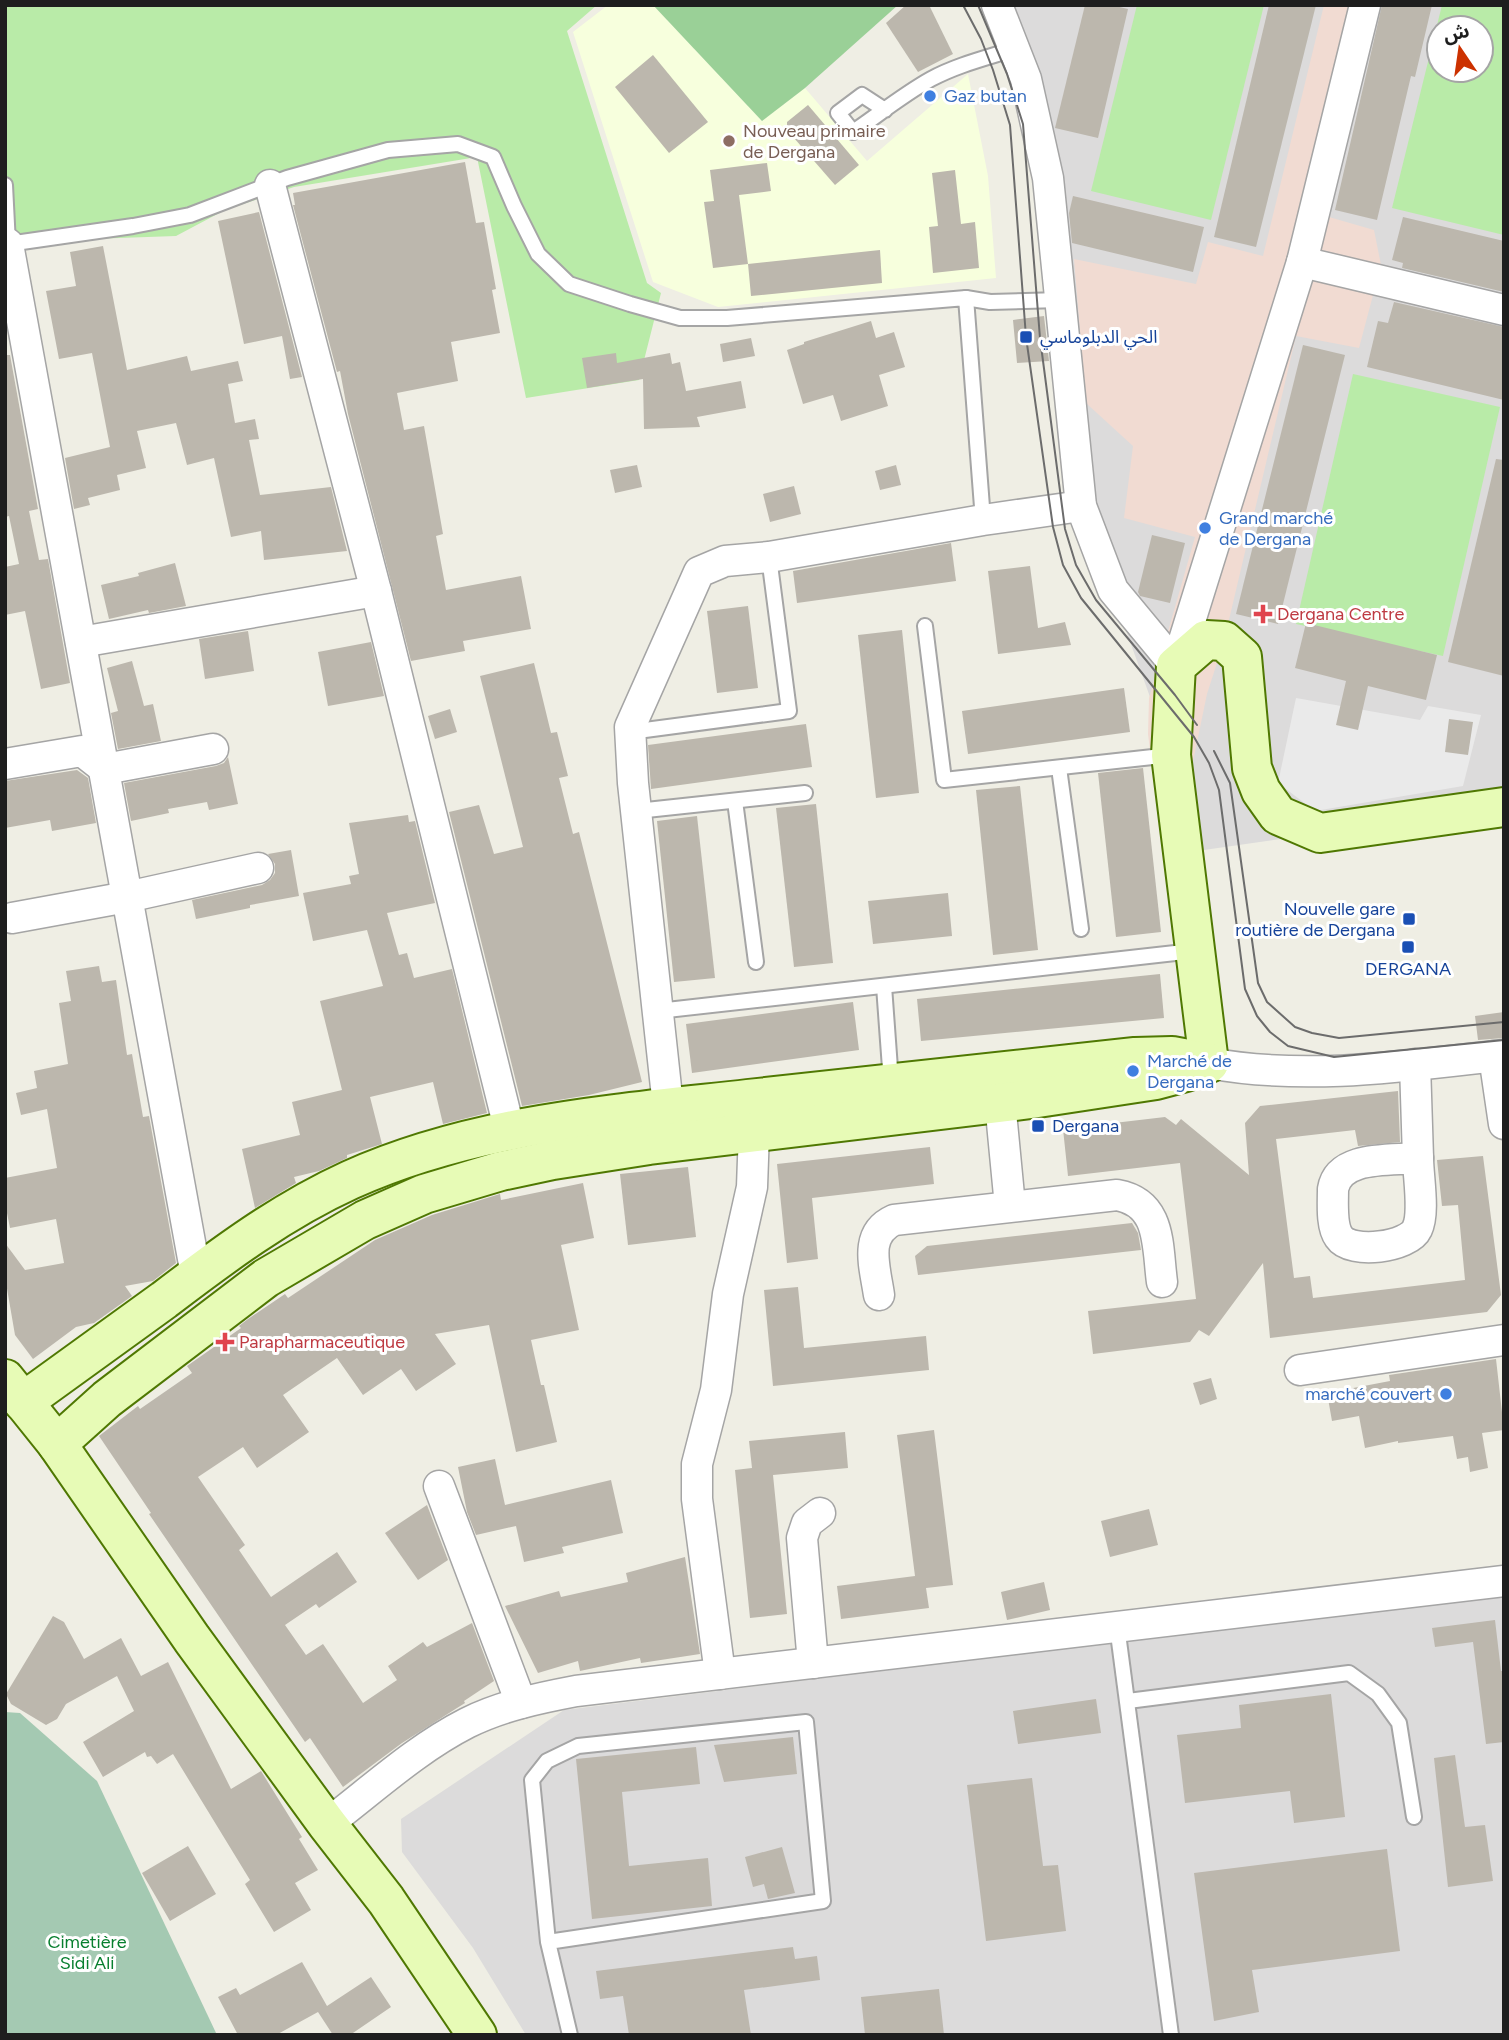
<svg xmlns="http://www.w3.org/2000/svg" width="1509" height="2040" font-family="Figtree,'Noto Sans Arabic',sans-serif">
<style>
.residential{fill:#dcdbdb;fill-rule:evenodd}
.commercial{fill:#f1dbd2}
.education{fill:#f7ffdd}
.grass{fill:#b9eba8;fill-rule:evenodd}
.forest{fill:#9ad097}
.cemetery{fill:#a4c9b2}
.parking{fill:#eaeaea}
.building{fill:#bcb7ad}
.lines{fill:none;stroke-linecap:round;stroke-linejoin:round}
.lane-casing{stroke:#a5a5a5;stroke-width:18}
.street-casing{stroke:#a5a5a5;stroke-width:33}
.secondary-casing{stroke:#4f7802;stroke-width:42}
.lane{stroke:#fff;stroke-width:14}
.street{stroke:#fff;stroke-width:30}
.secondary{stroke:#e7fbb6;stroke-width:38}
.tram{stroke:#6c6c6c;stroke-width:2}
.shop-dot{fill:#3f7fe0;stroke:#fff;stroke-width:2.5}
.education-dot{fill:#8d6e63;stroke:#fff;stroke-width:2.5}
.transit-dot{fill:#1a4fb4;stroke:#fff;stroke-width:2.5}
.health-dot{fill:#e0444e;stroke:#fff;stroke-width:2.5}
.labels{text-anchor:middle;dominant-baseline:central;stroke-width:6;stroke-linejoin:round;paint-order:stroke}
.shop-label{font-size:18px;fill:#366cbe;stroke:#fff;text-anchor:start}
.education-label{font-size:18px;fill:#785e54;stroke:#fff;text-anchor:start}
.transit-label{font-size:18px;fill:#164399;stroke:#fff;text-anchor:start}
.health-label{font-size:18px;fill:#be3a42;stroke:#fff;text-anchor:start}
.park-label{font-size:18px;fill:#087f2f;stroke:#fff}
</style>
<rect width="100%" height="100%" fill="#efeee4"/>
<g class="residential">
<path d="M997,5H1504V807L1183,853L1171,755L1081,506L1060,300ZM1439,28H1481V70H1439Z"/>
<path d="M1504,1594V2035H526L473,1948L402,1852L401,1819L564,1710Z"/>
</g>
<path class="commercial" d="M1324,5H1381L1329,217L1374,230L1381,265L1359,348L1296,336L1224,641L1207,694L1191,771L1220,1033L1186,1037L1148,734L1149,698L1195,537L1124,518L1133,446L1086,403L1074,259L1196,284L1208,242L1263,256Z"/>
<path class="education" d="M608,5H653L762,121L805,88L867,161L968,74L988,176L996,278L718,307L653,282L573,32Z"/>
<g class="grass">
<path d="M5,5H597L567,31L647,283L661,293L639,380L526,398L477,157L294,187L225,210L176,236L5,242Z"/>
<path d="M1137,5H1264L1211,220L1091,191Z"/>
<path d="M1442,5H1504V235L1392,208ZM1439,28H1481V70H1439Z"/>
<path d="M1353,374L1500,407L1443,656L1296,624Z"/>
</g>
<path class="forest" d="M653,5H898L805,88L762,121Z"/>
<path class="cemetery" d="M5,1712L20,1713L97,1781L217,2035H5Z"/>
<path class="parking" d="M1296,698L1420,720L1428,706L1481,715L1463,786L1315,811L1278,783Z"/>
<g class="building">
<path d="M906,5H929L953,54L918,72L886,23Z"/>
<path d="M1085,5H1111L1128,9L1098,138L1055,128Z"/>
<path d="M1269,5H1316L1256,247L1214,237Z"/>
<path d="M1432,5L1415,77L1411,76L1377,220L1335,210L1382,5Z"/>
<path d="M653,55L708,122L669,153L615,87Z"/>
<path d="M808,105L859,165L835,185L787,130V122Z"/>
<path d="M465,162L476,223L484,222L496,289L492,290L500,333L451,342L458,381L397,393L404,430L424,426L443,534L436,536L446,590L521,576L531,629L463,641L465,651L411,661L348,414L340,371L337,372L293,205H295L293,193Z"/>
<path d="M767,163L771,191L739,195L748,264L713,268L704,202L714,201L710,170Z"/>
<path d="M955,170L961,224L975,222L979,268L933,273L929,227L938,226L932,173Z"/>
<path d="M1073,196L1204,227L1193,272L1072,243L1069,213Z"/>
<path d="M259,212L302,377L290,379L282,336L244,344L218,221Z"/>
<path d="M1403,217L1504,241V292L1402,268L1403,263L1392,260Z"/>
<path d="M103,246L127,370L187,356L191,371L238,361L243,381L228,384L235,423L255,419L259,439L249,440L260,495L331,487L347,551L264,560L261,531L231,537L214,458L187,465L176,423L137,431L146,468L117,475L120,490L88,498L90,505L74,509L65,458L110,447L92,353L59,359L46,291L76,286L70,252Z"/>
<path d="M880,250L882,283L751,296L748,264Z"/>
<path d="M1394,302L1504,327V400L1367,367L1378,321L1388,323Z"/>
<path d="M1044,316L1049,361L1017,363L1013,320Z"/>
<path d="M871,321L876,338L894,332L905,367L879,375L888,406L841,421L833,395L803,404L787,350L804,344V342Z"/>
<path d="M751,338L755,356L723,362L720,344Z"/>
<path d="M1303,345L1345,355L1278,624L1236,614Z"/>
<path d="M616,353L617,363L670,353L672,364L680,362L686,391L741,381L746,408L697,417L700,427L644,429L643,379L587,388L582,358Z"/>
<path d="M5,355H10L38,509L29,511L39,560L48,559L70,683L41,689L25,611L5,615V567L19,564L9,516L5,517Z"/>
<path d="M1496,459L1504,460V676L1448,662Z"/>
<path d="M637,465L642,487L615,493L610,470Z"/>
<path d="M896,465L901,485L880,490L875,471Z"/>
<path d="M794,486L801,514L770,522L763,494Z"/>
<path d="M1152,535L1185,543L1170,603L1140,596L1138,592Z"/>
<path d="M951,543L956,581L797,603L793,571Z"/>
<path d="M175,563L186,606L149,613L148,610L109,619L101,585L139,576L138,573Z"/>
<path d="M1030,566L1038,628L1065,622L1071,645L998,654L988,571Z"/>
<path d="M748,606L758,688L717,693L707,611Z"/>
<path d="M1306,623L1437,655L1426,700L1368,686L1358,730L1336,725L1346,681L1295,668Z"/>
<path d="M902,630L919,793L876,798L858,635Z"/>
<path d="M248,631L254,671L205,679L199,639Z"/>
<path d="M371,642L384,696L328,706L318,652Z"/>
<path d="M132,661L144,706L153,704L161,741L118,749L111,713L118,711L107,668Z"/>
<path d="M534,663L551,733L557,732L568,776L559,778L573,834L579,832L642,1082L589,1095L522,1106L449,812L479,805L494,854L523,847L480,676Z"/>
<path d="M1124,688L1130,732L968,754L962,711Z"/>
<path d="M450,709L457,732L435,739L428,716Z"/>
<path d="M1449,719L1473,722L1468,755L1445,752Z"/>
<path d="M806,724L812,767L651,789L648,745Z"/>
<path d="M228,757L238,804L209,810L207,802L168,809L169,813L131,821L124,783L216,766L224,763Z"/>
<path d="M1143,768L1161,932L1116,937L1098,773Z"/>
<path d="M77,770L88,778L96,823L52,831L50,820L5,828V781Z"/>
<path d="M1020,786L1038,950L993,955L976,790Z"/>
<path d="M816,804L833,963L794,967L776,808Z"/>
<path d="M408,815L409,822L415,821L435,903L387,913L399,955L407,953L414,978L452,969L487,1113L443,1124L433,1082L370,1097L382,1144L347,1155V1158L319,1171L294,1177L296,1183L255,1208L242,1149L300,1135L292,1102L342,1090L320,1001L383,986L367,930L313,941L303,893L351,884L349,876L359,874L349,823Z"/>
<path d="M697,816L715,978L674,982L657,821Z"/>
<path d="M291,850L299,896L250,905V908L196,919L192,900L262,885L270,880L275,873V864L268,854Z"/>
<path d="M948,893L952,936L873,944L868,901Z"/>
<path d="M99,966L102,982L116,980L127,1055L132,1054L143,1117L149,1116L176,1263L153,1281L125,1286L132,1296L94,1323L76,1327L33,1359L15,1335L5,1277V1243L25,1270L64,1263L56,1219L10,1228L5,1203V1178L57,1168L47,1109L21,1115L16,1093L37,1088L34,1071L68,1064L59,1003L71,1001L66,971Z"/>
<path d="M1160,974L1164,1018L921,1041L917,999Z"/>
<path d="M853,1002L859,1050L692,1073L686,1024Z"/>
<path d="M1504,1012V1038L1478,1040L1475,1016Z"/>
<path d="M1398,1091L1400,1142L1358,1146L1355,1130L1276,1139L1294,1278L1310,1276L1313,1298L1465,1280L1458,1205L1442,1206L1437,1160L1483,1156L1501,1295L1487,1312L1270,1338L1263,1263L1209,1336L1199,1330L1190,1342L1093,1354L1088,1311L1196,1299L1180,1163L1068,1176L1063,1129L1165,1117L1176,1125L1181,1119L1249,1175L1245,1123L1260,1106Z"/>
<path d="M930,1147L934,1184L812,1198L818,1259L787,1263L777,1164Z"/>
<path d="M688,1167L696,1237L628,1245L620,1174Z"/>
<path d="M583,1183L594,1238L561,1245L579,1330L531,1340L541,1385H544L557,1442L516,1452L489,1325L435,1334L456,1364L416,1391L401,1369L363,1395L337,1358L283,1395L309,1432L257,1468L243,1447L198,1477L245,1545L239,1550L271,1597L337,1552L357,1582L319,1608L316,1604L285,1625L306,1655L323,1644L363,1703L397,1680L388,1666L423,1642L427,1647L472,1623L494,1681L464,1701L465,1703L457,1708L402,1743L343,1787L310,1738L305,1742L149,1514L151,1513L99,1436L138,1406L140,1409L192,1373L187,1366L241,1328L239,1326L248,1319L285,1294L288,1298L375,1240L432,1215L500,1194L501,1200Z"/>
<path d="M1132,1223L1138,1233L1141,1250L918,1275L915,1256L927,1246Z"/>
<path d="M798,1287L804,1348L926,1336L929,1370L773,1386L764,1290Z"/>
<path d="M1496,1359L1504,1430L1482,1433L1488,1468L1470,1472L1468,1457L1457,1459L1453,1436L1398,1443V1441L1365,1448L1359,1416L1332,1421L1327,1393L1390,1381L1389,1375Z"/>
<path d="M1211,1378L1217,1399L1200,1405L1193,1383Z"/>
<path d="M934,1430L953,1585L926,1588L929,1608L841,1619L837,1586L915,1576L897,1435Z"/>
<path d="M845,1432L848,1468L773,1475L787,1614L750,1618L735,1470L752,1468L749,1441Z"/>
<path d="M495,1459L505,1505L611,1480L623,1533L562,1547L564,1553L524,1562L516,1526L476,1535L467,1512L458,1467Z"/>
<path d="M427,1505L448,1560L418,1580L385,1533Z"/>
<path d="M1149,1509L1158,1545L1110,1557L1101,1521Z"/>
<path d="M685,1557L700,1654L641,1663L640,1658L580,1671L578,1661L538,1673L505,1606L559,1591L561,1597L628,1582L626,1573Z"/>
<path d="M1044,1582L1050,1610L1007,1620L1001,1592Z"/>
<path d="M53,1616L64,1622L84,1659L121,1638L141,1676L168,1662L231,1789L261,1771L302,1837L299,1839L318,1870L295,1883L311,1910L274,1932L245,1884L250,1880L173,1754L157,1764L151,1756L147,1757L145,1752L103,1777L83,1742L134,1711L117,1676L66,1704L57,1719L46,1725L11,1704L6,1694Z"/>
<path d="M1495,1620L1501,1671H1504V1742L1486,1744L1473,1642L1435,1647L1432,1628Z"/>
<path d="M1331,1694L1345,1817L1294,1823L1290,1791L1185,1803L1177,1735L1241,1728L1239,1705Z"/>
<path d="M1096,1699L1101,1733L1018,1744L1013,1711Z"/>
<path d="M793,1737L797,1774L724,1782L714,1745Z"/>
<path d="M696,1747L700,1784L622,1792L629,1866L708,1858L712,1906L592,1919L576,1759Z"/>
<path d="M1455,1755L1465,1827L1485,1825L1493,1881L1448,1887L1434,1758Z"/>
<path d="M1032,1778L1043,1866L1058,1865L1066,1931L986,1941L967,1785Z"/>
<path d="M188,1846L216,1894L170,1921L142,1873Z"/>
<path d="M782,1847L795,1893L768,1899L764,1884L753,1887L745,1857Z"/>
<path d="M1387,1849L1400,1951L1252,1970L1259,2012L1214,2021L1194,1873Z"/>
<path d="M793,1947L795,1959L817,1956L820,1980L744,1990L751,2035H629L623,1996L600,1999L596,1971Z"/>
<path d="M302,1962L327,2006L371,1977L391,2007L350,2035H333L318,2012L276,2035H238L218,1997L236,1988L240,1995Z"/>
<path d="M939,1989L944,2035H865L861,1997Z"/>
</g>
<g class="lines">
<defs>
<g id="lane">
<path d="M885,110L862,95L838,113L853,132C878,115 904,94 931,79C957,65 986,58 1014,49"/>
<path d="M5,185L8,244L133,226L190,215L287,178L388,150L458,144L493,157L514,206L538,254L569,284L630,304L680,318H727L966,298L983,520"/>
<path d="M966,298L990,302L1060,300"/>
<path d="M925,626L944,780L1171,755"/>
<path d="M630,732L789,711L769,557"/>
<path d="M1059,768L1081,929"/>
<path d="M735,801L756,962"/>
<path d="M637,811L805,793"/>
<path d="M884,986L891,1082"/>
<path d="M658,1011L1193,951"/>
<path d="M1117,1626L1171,2035"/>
<path d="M1128,1701L1349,1673L1378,1694L1399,1723L1414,1817"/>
<path d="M548,1942L823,1901L806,1722L578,1746L547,1761L532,1780L548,1942L570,2035"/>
</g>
<g id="street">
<path d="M997,5L1026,79L1048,178L1081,506L1113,590L1176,666"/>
<path d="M270,185L376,591L510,1132"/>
<path d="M5,242L8,244L196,1275"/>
<path d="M1302,262L1504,310"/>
<path d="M81,642L376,591"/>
<path d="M1176,666L1302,262L1365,5"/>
<path d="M5,764L82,751L105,769L213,749"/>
<path d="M12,918L127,897L258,868"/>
<path d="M1494,1056L1504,1124"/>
<path d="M1209,1063C1306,1081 1406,1066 1504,1055"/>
<path d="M1415,1064L1418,1158"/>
<path d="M1000,1102L1010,1206"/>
<path d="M668,1106L633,783L630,727L699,572L725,561L769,557L983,520L1081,506"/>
<path d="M1418,1158C1418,1176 1425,1213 1417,1229C1409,1247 1351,1255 1339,1237C1331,1226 1333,1203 1333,1189C1339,1155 1390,1161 1418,1158Z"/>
<path d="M879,1295C875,1267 863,1234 894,1220L1117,1195C1162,1203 1157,1246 1162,1282"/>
<path d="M1300,1370L1504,1340"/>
<path d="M439,1486L521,1703"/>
<path d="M813,1663L802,1538L807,1523L820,1513"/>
<path d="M720,1674L697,1499V1464L716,1390L728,1294L752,1187L754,1131"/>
<path d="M327,1824C373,1789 416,1749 467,1723C501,1706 539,1698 576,1691L1504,1581"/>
</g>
<g id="secondary">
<path d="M1209,1063L1171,755L1176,666L1206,640L1224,641L1242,657L1252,768L1261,791L1278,815L1320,833L1504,807"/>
<path d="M5,1379L57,1444L192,1639L327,1824L386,1900L477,2035"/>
<path d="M23,1402C70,1368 117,1334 164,1300C223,1255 282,1211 350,1180C474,1124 614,1114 748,1099C877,1085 1006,1071 1135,1057L1172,1056L1209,1063"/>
<path d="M57,1444L107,1399L266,1278L365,1220L424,1194L501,1171L553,1160L649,1145L1031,1099L1156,1080L1186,1072"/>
</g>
</defs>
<use href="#lane" class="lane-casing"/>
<use href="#street" class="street-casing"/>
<use href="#secondary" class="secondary-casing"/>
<use href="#lane" class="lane"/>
<use href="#street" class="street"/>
<use href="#secondary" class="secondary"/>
<g class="tram">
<path d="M963,5L981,39L993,70L1010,125L1026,337L1053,527L1063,565L1081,598L1194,737L1209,763L1219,790L1245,989L1257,1016L1270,1032L1288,1046L1334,1057L1504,1040"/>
<path d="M978,5L1007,74L1023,124L1040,338L1065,529L1076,565L1096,600L1175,695L1197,725"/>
<path d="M1214,751L1230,783L1258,983L1267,1002L1295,1027L1312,1033L1339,1038L1504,1022"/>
</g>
</g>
<g class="shop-dot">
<circle cx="930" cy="96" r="7"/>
<circle cx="1205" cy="528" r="7"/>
<circle cx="1133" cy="1071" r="7"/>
<circle cx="1446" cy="1394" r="7"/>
</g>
<circle class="education-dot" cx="729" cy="141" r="7"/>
<g class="transit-dot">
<rect x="1019" y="330" width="14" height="14" rx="3.5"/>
<rect x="1402" y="912" width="14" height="14" rx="3.5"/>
<rect x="1401" y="940" width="14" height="14" rx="3.5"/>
<rect x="1031" y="1119" width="14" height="14" rx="3.5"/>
</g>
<g class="health-dot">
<path d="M1259.5 603.5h7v7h7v7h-7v7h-7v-7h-7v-7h7z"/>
<path d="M221.5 1331.5h7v7h7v7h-7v7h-7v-7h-7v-7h7z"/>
</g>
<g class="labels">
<g class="shop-label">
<text x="944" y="96">Gaz butan</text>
<text x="1219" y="518">Grand marché<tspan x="1219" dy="21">de Dergana</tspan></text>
<text x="1147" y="1061">Marché de<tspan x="1147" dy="21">Dergana</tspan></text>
<text x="1432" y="1394" text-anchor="end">marché couvert</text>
</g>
<g class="education-label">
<text x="743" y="131">Nouveau primaire<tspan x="743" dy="21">de Dergana</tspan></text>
</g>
<g class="transit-label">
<text x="1040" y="337">الحي الدبلوماسي</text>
<text x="1395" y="909" text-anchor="end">Nouvelle gare<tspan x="1395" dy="21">routière de Dergana</tspan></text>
<text x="1408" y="969" text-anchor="middle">DERGANA</text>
<text x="1052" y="1126">Dergana</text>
</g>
<g class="health-label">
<text x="1277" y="614">Dergana Centre</text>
<text x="239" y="1342">Parapharmaceutique</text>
</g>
<g class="park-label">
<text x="87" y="1942">Cimetière<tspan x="87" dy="21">Sidi Ali</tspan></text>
</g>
</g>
<rect width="1509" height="2040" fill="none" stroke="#1e1e1e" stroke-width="14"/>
<g transform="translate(1460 49) rotate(347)"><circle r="33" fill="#ffffff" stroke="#a5a5a5" stroke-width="2"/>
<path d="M0-5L12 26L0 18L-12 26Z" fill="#cc3100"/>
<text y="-10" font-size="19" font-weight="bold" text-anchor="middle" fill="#1e1e1e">ش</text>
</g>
</svg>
